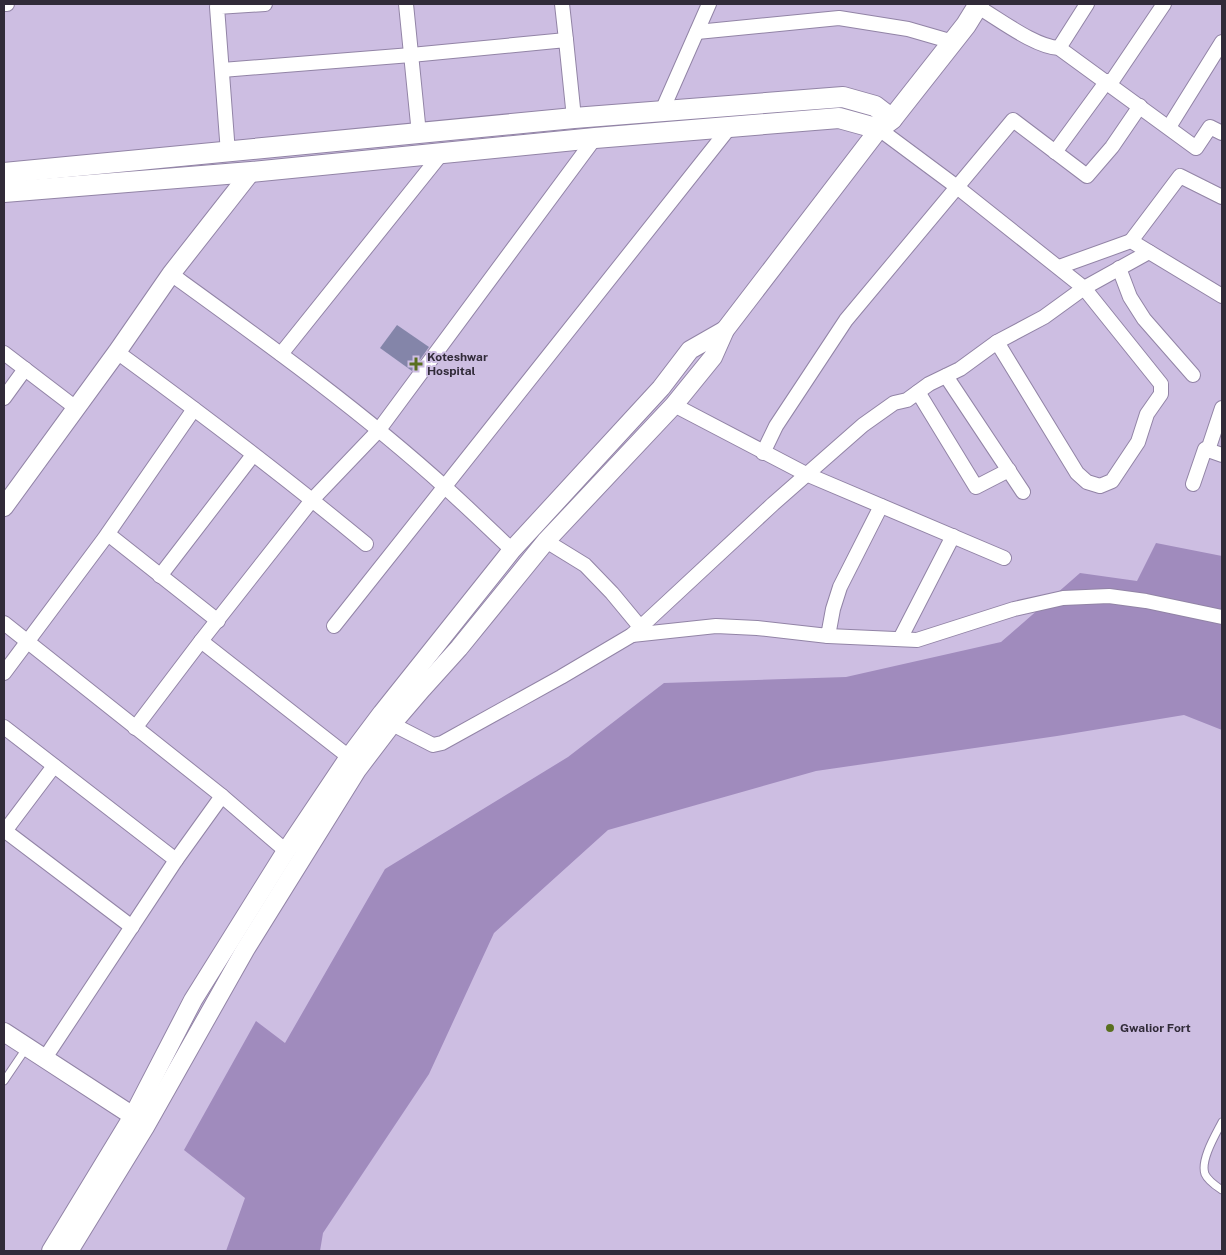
<svg xmlns="http://www.w3.org/2000/svg" width="1226" height="1255" font-family="'Public Sans',sans-serif">
<style>
.green{fill:#a08bbd}
.building{fill:#8485a9}
.lines{fill:none;stroke-linecap:round;stroke-linejoin:round}
.service-casing{stroke:#9284a6;stroke-width:9}
.minor-casing{stroke:#9284a6;stroke-width:16}
.tertiary-casing{stroke:#9284a6;stroke-width:20}
.secondary-casing{stroke:#9284a6;stroke-width:22}
.service{stroke:#fff;stroke-width:7}
.minor{stroke:#fff;stroke-width:14}
.tertiary{stroke:#fff;stroke-width:18}
.secondary{stroke:#fff;stroke-width:20}
.poi-dot{fill:#596f1f;stroke:#cdbee2;stroke-width:2}
.labels{text-anchor:middle;dominant-baseline:central;stroke-width:4;stroke-linejoin:round;paint-order:stroke}
.poi-label{font-size:12px;font-weight:bold;fill:#312b39;stroke:#cdbee2;text-anchor:start}
</style>
<rect width="100%" height="100%" fill="#cdbee2"/>
<path class="green" d="M1156,543L1222,556V730L1184,715L1057,736L816,771L608,830L494,933L429,1074L323,1233L320,1251H226L245,1198L184,1150L256,1021L285,1043L385,869L568,757L664,683L846,677L1001,642L1080,573L1137,581Z"/>
<path class="building" d="M397,325L429,347L412,371L380,348Z"/>
<g class="lines">
<defs>
<g id="service">
<path d="M4,1081L27,1047"/>
<path d="M1222,1122C1216,1134 1200,1160 1205,1174C1208,1181 1216,1186 1222,1190"/>
</g>
<g id="minor">
<path d="M4,4H7"/>
<path d="M406,4L419,134"/>
<path d="M562,4L566,40"/>
<path d="M978,7C999,19 1035,47 1059,48L1196,148L1210,127L1222,133"/>
<path d="M697,32L839,18L908,29L953,42"/>
<path d="M1059,48L1087,4"/>
<path d="M222,70L411,55L566,40L574,118"/>
<path d="M1110,84L1164,4"/>
<path d="M661,113L709,4"/>
<path d="M1169,127L1222,42"/>
<path d="M879,129L957,187L1084,288L1161,384V394L1147,414L1138,442L1112,481L1100,486L1087,482L1077,473L997,342"/>
<path d="M1055,152L1107,81"/>
<path d="M228,153L217,7L265,4"/>
<path d="M1131,241L1180,176L1222,197"/>
<path d="M1059,267L1131,241L1222,296"/>
<path d="M1119,268L1130,297L1144,319L1193,375"/>
<path d="M171,274C265,342 360,410 446,488C468,508 490,529 512,550"/>
<path d="M117,352C202,414 285,477 366,544"/>
<path d="M4,353L76,408"/>
<path d="M281,354L442,153"/>
<path d="M946,376L1023,492"/>
<path d="M918,392L976,487L1009,470"/>
<path d="M4,398L25,369"/>
<path d="M674,405L806,474L1004,558"/>
<path d="M1208,450L1222,408"/>
<path d="M763,453L776,426L846,320L1013,120L1087,176L1112,147L1140,106"/>
<path d="M1193,484L1205,449L1222,455"/>
<path d="M108,534L218,621"/>
<path d="M546,541L585,565L612,593L641,628"/>
<path d="M160,576L253,455"/>
<path d="M4,623L222,796L286,851"/>
<path d="M334,626L730,127"/>
<path d="M632,635L716,626L757,628L828,636L833,609L840,587L881,506"/>
<path d="M828,636L917,640L1014,609L1063,598L1109,596L1146,601L1222,617"/>
<path d="M900,639L953,536"/>
<path d="M201,641L349,757"/>
<path d="M4,673L104,539L194,409"/>
<path d="M392,724L433,745L442,743L561,677L632,635L773,504L863,425L894,403L907,400L929,384L960,369L997,342L1044,317L1084,288L1149,252"/>
<path d="M4,727L176,860"/>
<path d="M135,728L201,641L312,500L378,431L595,138"/>
<path d="M4,830L132,927"/>
<path d="M5,831L54,766"/>
<path d="M45,1058L176,860L222,796"/>
</g>
<g id="tertiary">
<path d="M4,507L117,352L171,274L251,172"/>
<path d="M4,1032L133,1116L141,1123"/>
<path d="M51,1251L133,1116L193,1000L286,851L349,757L382,713L512,550L661,388L690,350L725,330"/>
<path d="M69,1251L145,1127L245,950L357,770L392,724L422,689L459,648L546,541L674,405L713,357L725,330L879,129"/>
</g>
<g id="secondary">
<path d="M4,173L574,118L843,97L875,106L892,119"/>
<path d="M4,192L251,172L595,138L839,118L879,129L892,119L966,25L979,4"/>
</g>
</defs>
<use href="#service" class="service-casing"/>
<use href="#minor" class="minor-casing"/>
<use href="#tertiary" class="tertiary-casing"/>
<use href="#secondary" class="secondary-casing"/>
<use href="#service" class="service"/>
<use href="#minor" class="minor"/>
<use href="#tertiary" class="tertiary"/>
<use href="#secondary" class="secondary"/>
</g>
<g class="poi-dot">
<path d="M413.5 356.5h5v5h5v5h-5v5h-5v-5h-5v-5h5z"/>
<circle cx="1110" cy="1028" r="5"/>
</g>
<g class="labels">
<g class="poi-label">
<text x="427" y="357">Koteshwar<tspan x="427" dy="14">Hospital</tspan></text>
<text x="1120" y="1028">Gwalior Fort</text>
</g>
</g>
<rect width="1226" height="1255" fill="none" stroke="#312b39" stroke-width="10"/>
</svg>
